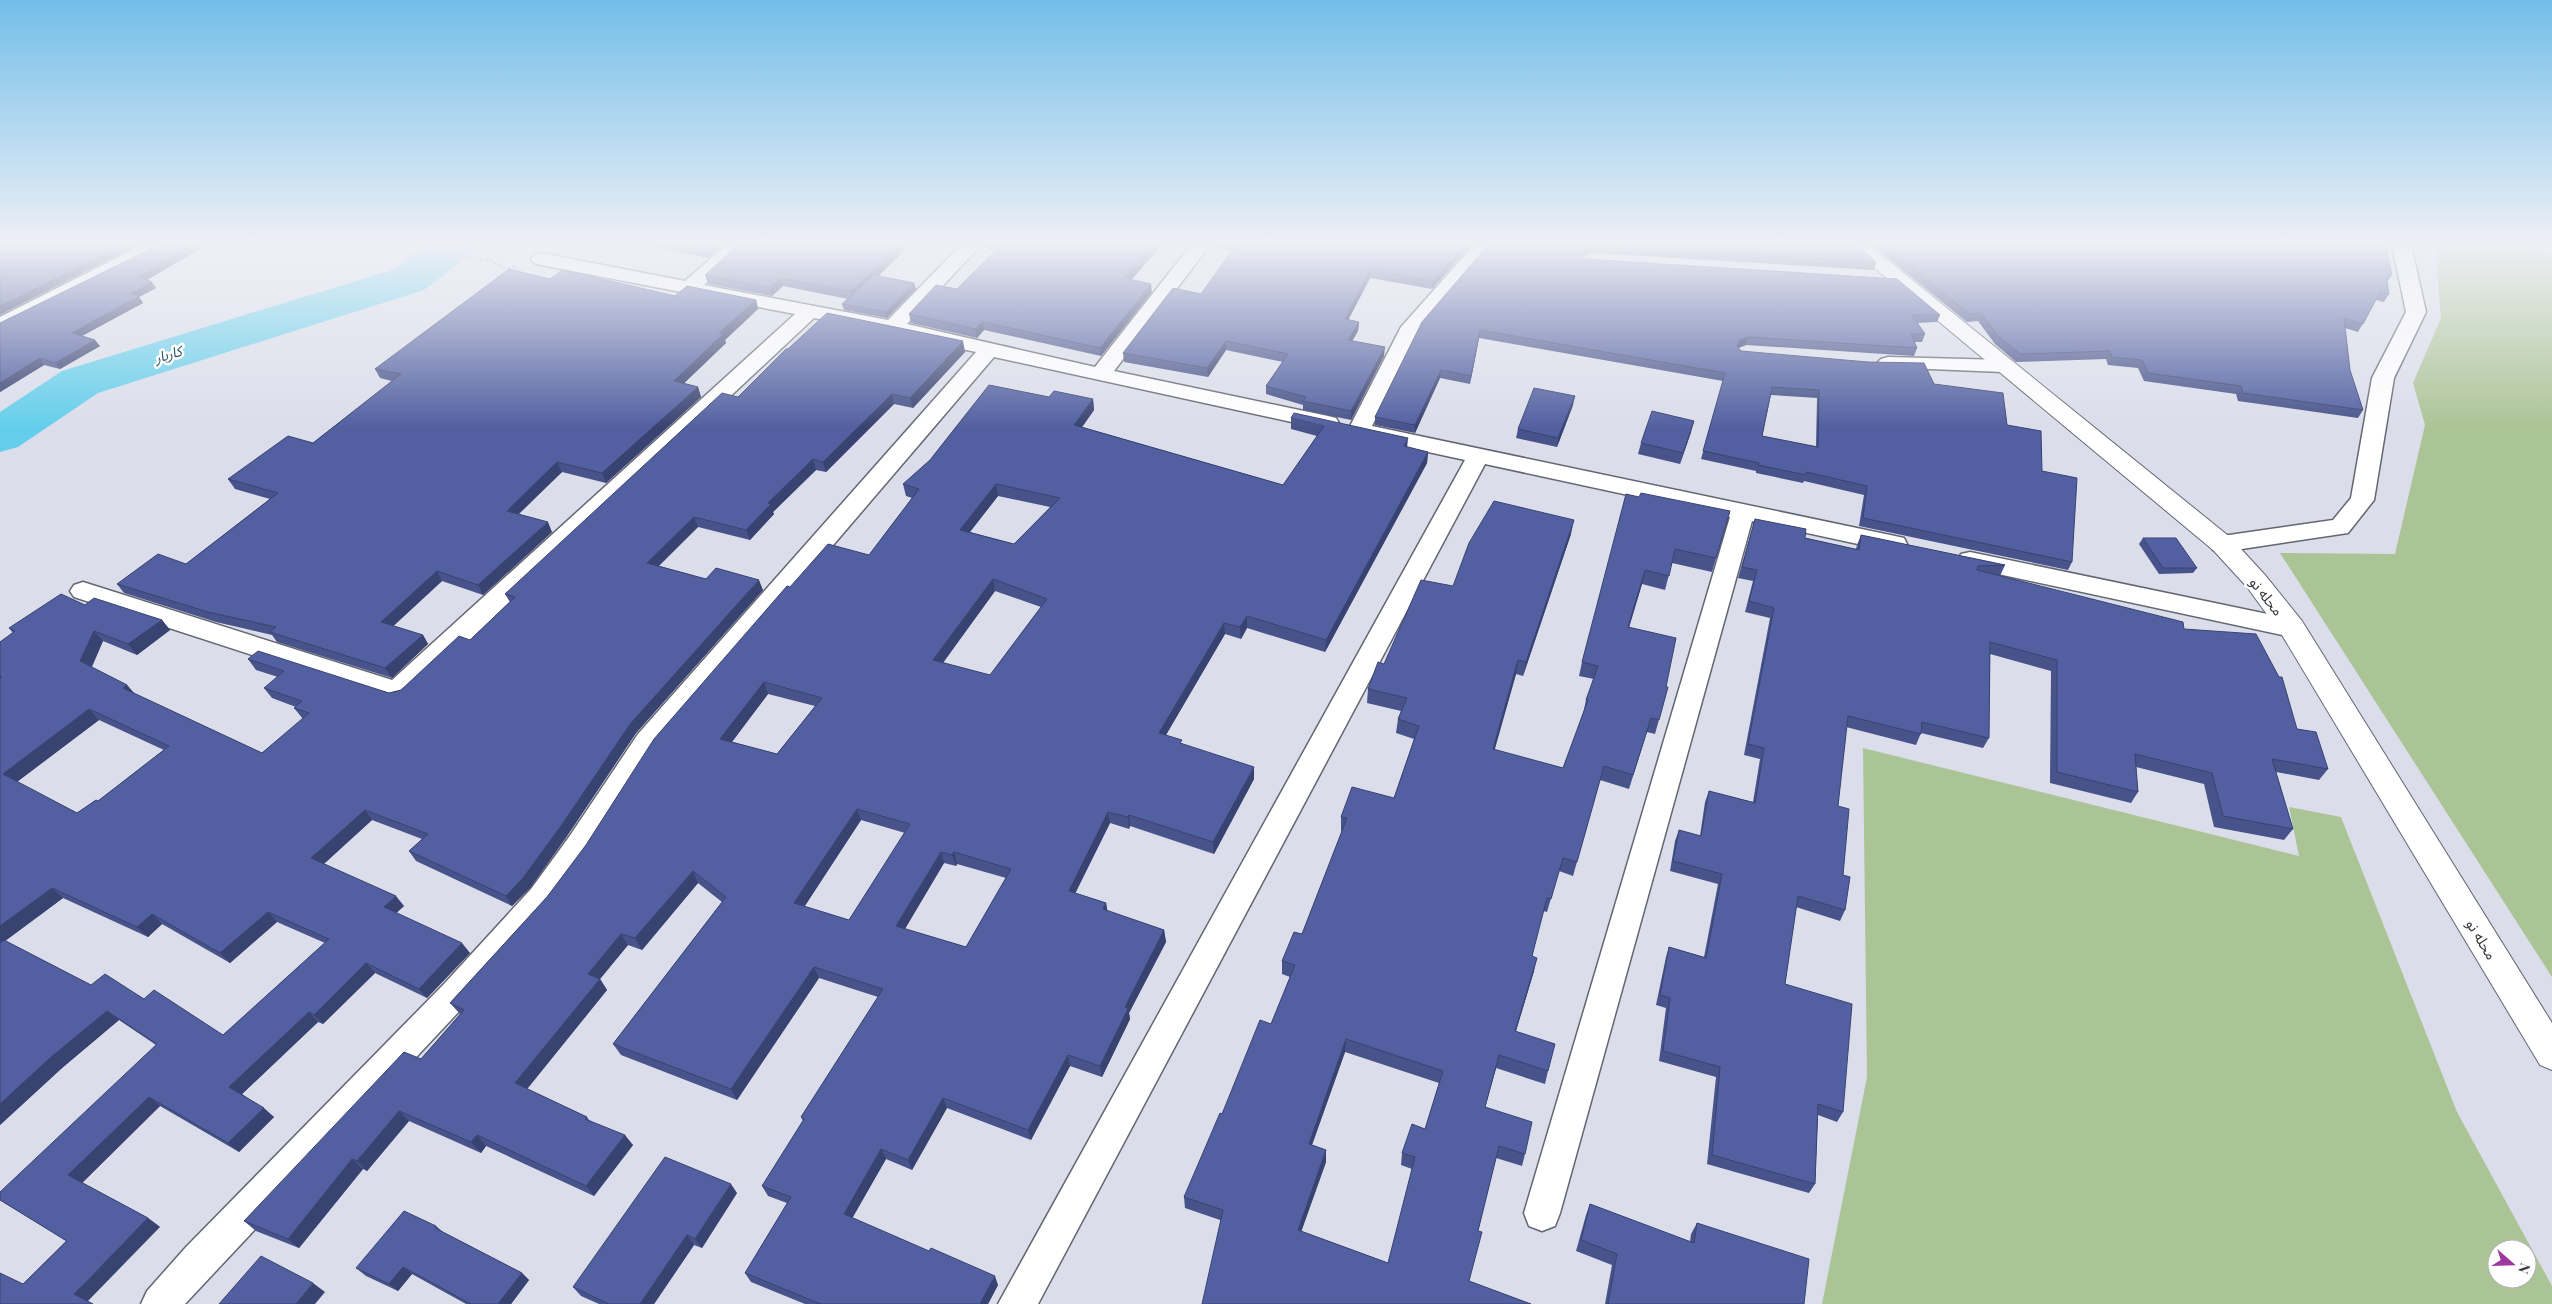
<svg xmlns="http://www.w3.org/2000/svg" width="2552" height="1304" font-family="'Playfair Display','Noto Sans Arabic',serif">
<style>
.green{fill:#abc496;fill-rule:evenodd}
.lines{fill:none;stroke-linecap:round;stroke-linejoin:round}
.river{fill:#64ceea;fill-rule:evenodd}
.street-casing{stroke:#636670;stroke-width:3}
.secondary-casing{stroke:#636670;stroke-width:2}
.path{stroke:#a0a3ac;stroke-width:2.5;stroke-dasharray:3 2;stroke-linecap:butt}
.street{fill:#fff;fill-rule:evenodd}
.secondary{fill:#fff;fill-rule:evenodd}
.wall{fill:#47538a;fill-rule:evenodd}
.shaded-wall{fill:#394371}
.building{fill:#5260a1;stroke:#394371;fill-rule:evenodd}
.labels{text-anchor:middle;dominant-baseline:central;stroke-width:5;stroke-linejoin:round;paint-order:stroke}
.far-water-label{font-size:14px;font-style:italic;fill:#295763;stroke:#fff}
.street-label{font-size:15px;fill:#393b40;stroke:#fff}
</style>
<rect width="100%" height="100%" fill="#dbdeea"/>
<g class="green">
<path d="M2435,245H2503L2552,253V977L2280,553L2395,554L2425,425L2413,383L2441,318Z"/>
<path d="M1863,748L2299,856L2289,807L2341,817L2457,1112L2552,1286V1304H1822L1867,1077ZM2497,1249H2527V1279H2497Z"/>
</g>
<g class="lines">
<path class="river" d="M426,245H477L471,254L424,290L98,393L18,447L0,452V412L62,371L392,270Z"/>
<defs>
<g id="street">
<path d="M142,245H166L164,249L0,331V317Z"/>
<path d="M726,245H747L704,285L888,320L961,245H981L907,324L1095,367L1191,245H1210L1114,371L1328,416L1336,418L1339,423L1336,428L1328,430L994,357L658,750L591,855L553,907L466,1004L185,1304H141L147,1291L186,1247L444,984L531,889L569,837L638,734L976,352L814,318L407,699L397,702L74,597L70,591L74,585L83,582L392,680L795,314L541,265L534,263L531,259L534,255L541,253L685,281Z"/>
<path d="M1474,245H1493L1420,329L1372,426L1895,536L1904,538L1907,544L1904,550L1895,552L1752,521L1560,1213L1555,1226L1542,1231L1529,1226L1524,1213L1730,517L1485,464L1038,1304H998L1465,460L1373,440L1364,436L1351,435L1348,430L1401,327Z"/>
<path d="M2392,245H2411L2426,312L2394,378L2374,500L2348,533L2222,552L2213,550L2210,544L2213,538L2222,536L2333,520L2351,498L2372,378L2406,312Z"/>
<path d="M1888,357L2003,360L2010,362L2014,366L2010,370L2003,372L1881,367L1877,363L1881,359Z"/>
<path d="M1970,552L2292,619L2301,622L2305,628L2301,634L2292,637L1961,566L1958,560L1961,554Z"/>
</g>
<path id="secondary" d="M1847,245H1869L2231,538L2265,575L2302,621L2552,1023V1070L2540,1065L2282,635L2247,587L2213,550Z"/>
</defs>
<use href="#street" class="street-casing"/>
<use href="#secondary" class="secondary-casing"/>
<path class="path" d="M383,245L385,249L490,260L505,269L516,266"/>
<use href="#street" class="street"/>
<use href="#secondary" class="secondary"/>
</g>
<g class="wall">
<path d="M231,245H250L238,248Z"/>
<path d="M643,245H723L709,258Z"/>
<path d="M910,245L878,276L914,283L916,289L887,318L844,310L842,304L848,299L783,286L772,296L708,284L705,275Z"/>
<path d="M982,245H1162L1131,280L1152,292L1101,356L984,330L977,338L911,323L909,314L957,289L997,250L982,247Z"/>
<path d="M1211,245H1471L1432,289L1370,278L1348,320L1359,322L1358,331L1352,341L1384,356L1351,420L1303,410V405L1266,394V386L1283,362L1226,350L1208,377L1124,362L1123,353L1201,294L1232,251L1211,246Z"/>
<path d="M1488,245H1857L1876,262L1874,270L1591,253L1583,256L1585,259L1940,315L1937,322L1917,323L1925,334L1922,342H1914L1917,348L1914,356L1746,345L1738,348L1741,351L1934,384L2007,425L2042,471L2072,562L2068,570L1859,526L1864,495L1804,481L1803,483L1756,473V471L1701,459L1723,381L1479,338L1470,384L1440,378L1415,433L1375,425V417ZM1771,395L1817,398L1816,447L1762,436Z"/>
<path d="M1872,245H2386L2392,275L2387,282L2389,294L2384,302L2376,300L2358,332L2345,328L2350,370L2363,410L2358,418L2238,401L2236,394L2144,381L2138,368L2108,365L2106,359L2016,362L1995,344L1978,321L1967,322Z"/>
<path d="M550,279L675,296L756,300L758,309L725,340L726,343L684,383L698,387L701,397L606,483L562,472L519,514L552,532L483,595L442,581L393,626L423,635L428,644L392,678L277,642L272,635L216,622L124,593L117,584L186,564L270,499L235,489L228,479L313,443L392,381L380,378L375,369Z"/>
<path d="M147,280L156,288L139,297L143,303L82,336L100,346L60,369L44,365L0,392V323Z"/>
<path d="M788,349L965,352L913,408L894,404L826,472L816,470L773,512L774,514L750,540L698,527L659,566L706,579L763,590L636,733L567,836L530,888L512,906L416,861L409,851L422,839L372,820L324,864L404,906L396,913L470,953L427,998L375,973L323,1024L318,1022L242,1094L274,1117L239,1152L160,1106L82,1183L148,1218L160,1227L23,1284L66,1241L0,1200L156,1045L119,1020L62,1068L0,1125V642L13,633L9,628L85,605L162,620L170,630L137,655L103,641L92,667L127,685L133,693L262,753L303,719L294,708L296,707L272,698L264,688L278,677L256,670L248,659L389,693L401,690L470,640L510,602L505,594L738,397ZM99,720L164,750L98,801L77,813L17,782ZM63,898L148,937L162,924L230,963L277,922L325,943L223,1035L144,999L91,985L5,941Z"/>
<path d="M1049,397L1093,399L1094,410L1082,427L1283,485L1317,436L1291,429V418L1428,452L1427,463L1325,652L1247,628L1241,639L1225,634L1166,735L1182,744L1254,779L1214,854L1130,826L1129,829L1110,823L1075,893L1106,903L1107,911L1164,930L1166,942L1129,1013L1130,1019L1102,1077L1070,1066L1031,1140L947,1108L912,1170L886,1159L852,1218L998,1285L988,1304H805L751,1282L745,1273L787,1203L768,1196L762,1186L803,1121L801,1117L878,997L819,978L737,1100L621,1055L613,1044L722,902L698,883L642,950L628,945L600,979L607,990L527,1089L587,1117L589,1120L633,1145L594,1196L486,1146L481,1153L409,1121L367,1171L363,1169L299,1248L256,1231L244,1221L421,1059L460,1014L450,1003L547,897L790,587L869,555L912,498L906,496L903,484ZM998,496L1050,507L1014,544L970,532ZM995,591L1041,607L990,675L943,663ZM768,694L815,706L777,754L732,742ZM861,820L905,833L849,920L804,907ZM944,863L956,866L957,864L1006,878L966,947L905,929Z"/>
<path d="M1573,405L1557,447L1516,438L1518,429Z"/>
<path d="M1691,432L1680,464L1638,454L1641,443Z"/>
<path d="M1639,497L1730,511L1712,572L1672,563L1665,590L1642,584L1629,627L1666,687H1668L1655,734L1647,732L1629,789L1600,780L1573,876L1559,871L1547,912L1543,911L1532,956L1534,971L1516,1031L1548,1071L1545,1084L1496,1068L1485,1107L1525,1154L1522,1166L1496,1158L1478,1231L1469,1281L1531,1304L1220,1220L1185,1208L1184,1197L1222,1114L1271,1024L1290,977L1282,974V961L1302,934L1342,831H1341V817L1394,798L1414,739L1396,733L1398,719L1401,711L1367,703L1368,689L1384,664L1453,586L1571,534L1523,676L1516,674L1494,750L1563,768L1583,714L1586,700L1594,679L1579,676L1582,662ZM1345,1052L1439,1083L1425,1129L1402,1153L1401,1165L1412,1169L1388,1263L1301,1231L1326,1162V1150L1312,1145Z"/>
<path d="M1755,519L1805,538L1856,549L1857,545L1861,535L2005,565L2000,576L2184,629L2297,729L2328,769L2319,780L2276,772L2293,829L2284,840L2214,827L2204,784L2136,767L2138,792L2131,803L2050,783L2051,671L1990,654L1989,738L1983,748L1921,733L1916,745L1846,727L1838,806L1843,875L1845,910L1840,921L1796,907L1785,984L1843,1112L1837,1122L1818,1115L1815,1184L1809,1193L1707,1164L1716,1077L1659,1061L1666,1008L1656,1005L1666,957L1669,947L1704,957L1718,884L1670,871L1675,841L1679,830L1700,836L1705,802L1709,791L1753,802L1760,759L1744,755L1770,618L1745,612L1753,581L1738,578Z"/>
<path d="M2143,538L2197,568L2193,573L2159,574L2139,544Z"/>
<path d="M737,1193L702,1248L694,1245L654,1304H599L581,1296L573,1287Z"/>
<path d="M1590,1204L1690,1242L1691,1234L1697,1223L1804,1304H1605L1612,1265L1576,1251L1586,1215Z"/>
<path d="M436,1226L443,1232L522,1273L529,1280L511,1304H466L412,1274L398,1291L366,1276L356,1268Z"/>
</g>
<g class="shaded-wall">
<path d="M121,245H138L0,315V306Z"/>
<path d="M192,245H207L142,283L138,277Z"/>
<path d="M236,245H250L238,248Z"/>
<path d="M711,245H723L709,258L706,249Z"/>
<path d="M900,245H910L854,300L851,291Z"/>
<path d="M1154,245H1162L1125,287L1124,278Z"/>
<path d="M1465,245H1471L1432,289L1433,281Z"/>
<path d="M1592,245L1591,253L1583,255L1580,260L1581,252L1585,247Z"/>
<path d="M1370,270V278L1344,328L1345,319Z"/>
<path d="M780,278L783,286L772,296L770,288Z"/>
<path d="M152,282L156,288L139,297L143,303L76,339L72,333L129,294Z"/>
<path d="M914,283L916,289L887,318L886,312Z"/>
<path d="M1151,284L1152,292L1101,356L1100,348Z"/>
<path d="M756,300L758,309L725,340L726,343L677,390L674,381L719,333Z"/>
<path d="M983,322L984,330L977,338L975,329Z"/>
<path d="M1359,322L1358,331L1348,348V340Z"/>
<path d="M1480,330L1479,338L1470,384L1471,376Z"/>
<path d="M1748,337L1746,345L1738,348L1737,346L1740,340Z"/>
<path d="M95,340L100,346L60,369L55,363Z"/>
<path d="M963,341L965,352L913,408L910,398Z"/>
<path d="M1226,341V350L1208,377L1207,368Z"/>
<path d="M1385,347L1384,356L1351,420V411Z"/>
<path d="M40,358L44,365L0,392V383Z"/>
<path d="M1441,370L1440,378L1415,433V425Z"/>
<path d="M698,387L701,397L606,483L602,473Z"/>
<path d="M892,394L894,404L826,472L823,462Z"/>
<path d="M1575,396L1573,405L1557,447L1558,438Z"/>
<path d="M1093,399L1094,410L1075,437L1074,425Z"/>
<path d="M1694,421L1691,432L1680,464L1683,453Z"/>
<path d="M1408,438L1407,449L1404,446Z"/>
<path d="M1428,452L1427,463L1325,652L1326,640Z"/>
<path d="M813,459L816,470L773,512L774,514L750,540L746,530L768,503Z"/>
<path d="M557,462L562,472L512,520L507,511Z"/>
<path d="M996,484L998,496L962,542L960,530Z"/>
<path d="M694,517L698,527L651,573L647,563Z"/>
<path d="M1574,520L1571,534L1523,676L1526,662Z"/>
<path d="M548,522L552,532L483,595L478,585Z"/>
<path d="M1645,570L1642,584L1625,641L1628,627Z"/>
<path d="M437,571L442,581L387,632L381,622Z"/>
<path d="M993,579L995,591L936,672L933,660Z"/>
<path d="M759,580L763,590L636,733L567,836L530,888L512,906L506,896L631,723Z"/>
<path d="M1247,616V628L1241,639L1240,627Z"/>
<path d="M162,620L170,630L137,655L128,644Z"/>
<path d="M1224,623L1225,634L1160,745L1159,733Z"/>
<path d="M94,631L103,641L89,672L80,661Z"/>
<path d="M423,635L428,644L392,678L385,668Z"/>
<path d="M1518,660L1516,674L1491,763L1493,749Z"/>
<path d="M764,682L768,694L725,751L720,739Z"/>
<path d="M127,685L136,695L123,688Z"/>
<path d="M89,709L99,720L14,784L3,774Z"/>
<path d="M1254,767V779L1214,854L1213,842Z"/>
<path d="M857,809L861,820L799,915L794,903Z"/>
<path d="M365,810L372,820L319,868L311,858Z"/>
<path d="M1108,812L1110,823L1071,902L1069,891Z"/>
<path d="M1129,815L1130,826L1129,829L1128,817Z"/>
<path d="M941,852L944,863L900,937L896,926Z"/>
<path d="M954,852L957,864L956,866L952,855Z"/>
<path d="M693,871L698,883L642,950L635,938Z"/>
<path d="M52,888L63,898L1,944L0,943V926Z"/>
<path d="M396,896L404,906L392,917L384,907Z"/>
<path d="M1106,903L1108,914L1103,909Z"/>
<path d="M268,912L277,922L230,963L220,953Z"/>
<path d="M152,914L162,924L148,937L137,927Z"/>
<path d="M1164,930L1166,942L1129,1013L1130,1019L1102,1077L1100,1066L1125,1007Z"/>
<path d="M621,934L628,945L595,985L588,974Z"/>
<path d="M462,943L470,953L427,998L419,989Z"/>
<path d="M1537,958L1534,971L1512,1044L1515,1031Z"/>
<path d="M366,963L375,973L323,1024L314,1015Z"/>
<path d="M814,967L819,978L737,1100L731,1089Z"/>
<path d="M600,979L607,990L523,1094L515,1083Z"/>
<path d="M107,1011L119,1020L62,1068L0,1125V1104L50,1058Z"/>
<path d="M309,1012L318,1022L240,1096L229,1087Z"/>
<path d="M1346,1039L1345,1052L1308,1156L1309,1144Z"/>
<path d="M1068,1055L1070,1066L1031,1140L1028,1130Z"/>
<path d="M1499,1055L1496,1068L1482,1119L1485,1107Z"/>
<path d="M149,1097L160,1106L81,1184L68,1175Z"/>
<path d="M943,1098L947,1108L912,1170L908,1160Z"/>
<path d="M264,1108L274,1117L239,1152L228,1143Z"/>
<path d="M399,1111L409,1121L367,1171L357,1161Z"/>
<path d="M477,1135L486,1146L481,1153L471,1142Z"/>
<path d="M625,1135L633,1145L594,1196L586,1186Z"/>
<path d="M881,1149L886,1159L849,1224L844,1214Z"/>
<path d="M1326,1150V1162L1298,1241V1230Z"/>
<path d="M352,1159L363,1169L299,1248L288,1239Z"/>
<path d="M731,1184L737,1193L702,1248L695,1239Z"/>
<path d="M148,1218L160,1227L87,1302L74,1294Z"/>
<path d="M687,1235L694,1245L654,1304H640Z"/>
<path d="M403,1267L412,1274L398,1291L389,1284Z"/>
<path d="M522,1273L529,1280L511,1304H498Z"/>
<path d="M995,1276L998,1285L988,1304H980Z"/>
<path d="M313,1283L325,1292L315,1304H296Z"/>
</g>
<g class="building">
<path d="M0,245H121L0,306Z"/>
<path d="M159,245H192L138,277L152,282L129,294L139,296L72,333L95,340L55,363L40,358L0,383V323Z"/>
<path d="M684,245H711L706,249Z"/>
<path d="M738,245H900L851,291L780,278L770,288L705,275Z"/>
<path d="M1001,245H1154L1124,278L1151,284L1100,348L983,322L975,329L909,314L936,285L957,289Z"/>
<path d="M1236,245H1465L1433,281L1370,270L1345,319L1359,322L1348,340L1385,347L1351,411L1303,401L1306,397L1266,386L1288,354L1226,341L1207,368L1123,353L1173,288L1201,294Z"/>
<path d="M1488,245H1857L1876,262L1592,245L1585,247L1581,252L1585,259L1897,279L1940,315H1912L1925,334H1911L1917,348L1748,337L1740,340L1737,346L1741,351L1868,362L1924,363L1934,384L2003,393L2007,425L2041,431L2042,471L2077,478L2072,562L1863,518L1867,486L1806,472V475L1758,465L1759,463L1703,451L1725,373L1480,330L1471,376L1441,370L1415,425L1375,417L1422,322ZM1772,387L1819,390L1818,447L1762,436Z"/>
<path d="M1884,245H2386L2392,275L2386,274L2389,294L2380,292L2363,324L2344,318L2350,370L2363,410L2243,393L2241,386L2148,373L2142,360L2112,357L2110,351L2020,354L1998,336L1981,313L1970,314Z"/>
<path d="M509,269L550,279L563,270L675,296L687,286L756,300L719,333L723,334L674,381L698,387L602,473L557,462L507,511L548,522L478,585L437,571L381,622L423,635L385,668L270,632L276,627L208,612L117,584L158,554L186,564L278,493L228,479L288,436L313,443L401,374L375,369Z"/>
<path d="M874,275L914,283L886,312L842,304Z"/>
<path d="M827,313L963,341L910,398L892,394L823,462L813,459L768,503L771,504L746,530L694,517L647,563L706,579L716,568L759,580L631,723L561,826L523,878L506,896L409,851L428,834L365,810L311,858L396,896L384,907L462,943L419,989L366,963L314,1015L309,1012L229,1087L264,1108L228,1143L149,1097L68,1175L148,1218L74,1294L93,1304H0V1273L23,1284L67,1241L0,1200V1192L157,1044L107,1011L50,1058L0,1104V943L4,940L91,985L105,974L144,999L154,990L223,1035L329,939L268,912L220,953L152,914L137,927L52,888L0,926V678L2,677L0,676V642L15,631L9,628L61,594L85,605L94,598L162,620L128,644L94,631L80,661L127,685L123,688L262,753L309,713L294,708L302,701L264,688L284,671L248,659L258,651L389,693L401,690L459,636L470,640L515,597L505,594L722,393L738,397L786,349H788ZM89,709L169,746L98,801L96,800L77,813L3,774Z"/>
<path d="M989,385L1049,397L1054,391L1093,399L1074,425L1283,485L1324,426L1291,418L1294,413L1408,438L1404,446L1428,452L1326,640L1247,616L1240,627L1224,623L1159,733L1182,740L1180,743L1254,767L1213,842L1129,815L1128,817L1108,812L1069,891L1106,903L1103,909L1164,930L1125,1007L1128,1009L1100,1066L1068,1055L1028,1130L943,1098L908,1160L881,1149L844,1214L929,1251L931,1248L995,1276L980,1304H821L745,1273L791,1197L762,1186L804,1119L801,1117L883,989L814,967L731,1089L613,1044L726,897L693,871L635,938L621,934L588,974L600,979L515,1083L587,1117L585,1119L625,1135L586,1186L477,1135L471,1142L399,1111L357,1161L352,1159L288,1239L244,1221L404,1052L421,1059L464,1010L450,1003L547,897L586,845L654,739L787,586L790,587L828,544L869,555L919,489L903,484L930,460ZM996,484L1060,498L1014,544L960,530ZM993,579L1047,599L990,675L933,660ZM764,682L822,698L777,754L720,739ZM857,809L910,824L849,920L794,903ZM941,852L952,855L954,852L1011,869L966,947L896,926Z"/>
<path d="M1534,388L1575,396L1558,438L1518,429Z"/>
<path d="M1652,411L1694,421L1683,453L1641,443Z"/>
<path d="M1641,493L1730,511L1716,558L1675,549L1669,576L1645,570L1628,627L1676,638L1666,687H1668L1659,720L1651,718L1633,775L1604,766L1577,862L1563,858L1551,899L1547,898L1532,956L1537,958L1515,1031L1555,1044L1548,1071L1499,1055L1485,1107L1532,1122L1525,1154L1499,1146L1478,1231L1482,1232L1469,1281L1531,1304H1202L1223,1210L1184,1197L1220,1113L1222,1114L1260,1020L1271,1024L1295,965L1282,961L1294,932L1302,934L1347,818L1341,817L1352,787L1394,798L1419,726L1398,719L1407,698L1368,689L1378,662L1384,664L1421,580L1453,586L1469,543L1494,501L1574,520L1526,662L1518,660L1493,749L1563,768L1588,700H1586L1598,666L1582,662L1626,494L1639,497ZM1346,1039L1443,1071L1425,1129L1412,1124L1402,1153L1415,1157L1388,1263L1298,1230L1326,1150L1309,1144Z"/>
<path d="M1755,519L1806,529L1805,538L1859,550L1861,535L2005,565L1978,566L1977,570L2183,622L2184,629L2256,634L2279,677H2282L2297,729L2316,732L2328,769L2272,759L2293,829L2223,816L2212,773L2135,754L2138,792L2057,772V660L1990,642L1989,738L1922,722L1921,734L1848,716L1838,806L1849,809L1843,875L1850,877L1845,910L1798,896L1785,984L1852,1004L1843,1112L1818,1104L1815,1184L1712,1155L1720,1067L1663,1051L1670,998L1660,995L1669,947L1706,958L1722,874L1673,861L1679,830L1701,836L1709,791L1755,803L1764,748L1748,744L1774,608L1749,601L1757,570L1742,567Z"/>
<path d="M2143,538H2176L2197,568H2163Z"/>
<path d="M665,1157L731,1184L695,1239L687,1235L640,1304H609L573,1287Z"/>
<path d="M1590,1204L1694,1243L1697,1223L1809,1259L1804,1304H1608L1617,1254L1581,1240Z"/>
<path d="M404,1211L436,1226L435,1228L522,1273L498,1304H471L403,1267L389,1284L356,1268Z"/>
<path d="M261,1256L313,1283L296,1304H219Z"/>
</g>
<linearGradient id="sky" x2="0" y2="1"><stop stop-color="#73bee9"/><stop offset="0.57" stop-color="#eff0f6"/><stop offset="1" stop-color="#eff0f6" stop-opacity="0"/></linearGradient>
<rect width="2552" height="428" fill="url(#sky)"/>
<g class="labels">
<g class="far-water-label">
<text transform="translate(168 354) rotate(-17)">کاربار</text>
</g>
<g class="street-label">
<text transform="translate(2267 596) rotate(52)">محله نو</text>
<text transform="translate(2482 939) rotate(59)">محله نو</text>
</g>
</g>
<g transform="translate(2512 1264) rotate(110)"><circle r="24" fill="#ffffff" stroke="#b0b1b3"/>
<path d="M0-4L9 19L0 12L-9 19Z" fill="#9c389e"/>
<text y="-8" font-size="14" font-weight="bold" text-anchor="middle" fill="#393b40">N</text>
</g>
</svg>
